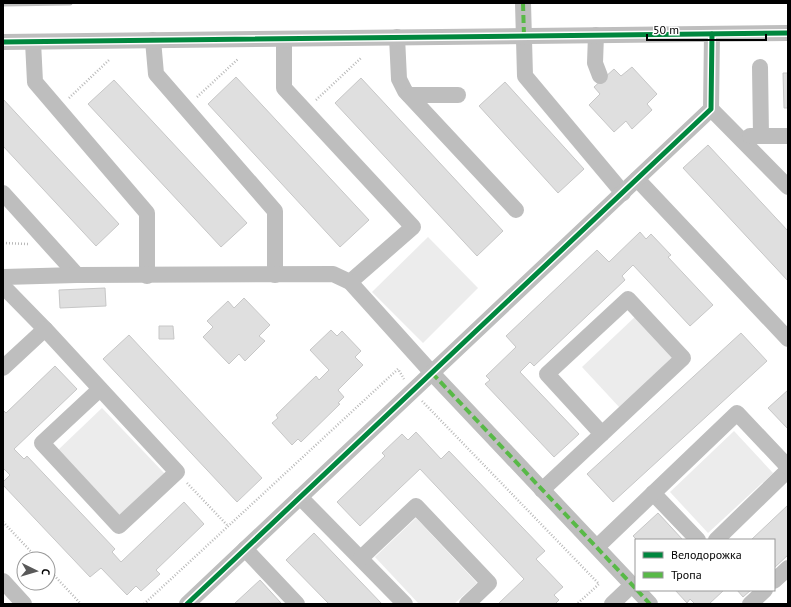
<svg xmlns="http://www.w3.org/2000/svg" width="791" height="607" font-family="'PT Sans',sans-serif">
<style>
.green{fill:#ececec}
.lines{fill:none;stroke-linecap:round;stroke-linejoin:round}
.stream{stroke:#bfbfbf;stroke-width:5}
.building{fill:#dfdfdf;stroke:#c7c7c7}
.path{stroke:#b9b9b9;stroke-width:2.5;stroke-dasharray:1 2;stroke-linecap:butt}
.minor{stroke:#bebebe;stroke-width:16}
.quiet{stroke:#58b947;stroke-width:4;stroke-dasharray:8 4;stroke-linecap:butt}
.cycleway-casing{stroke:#fff;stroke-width:8}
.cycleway{stroke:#00873e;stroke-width:5}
</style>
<rect width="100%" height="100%" fill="#fff"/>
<g class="green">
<path d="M428,237L478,288L423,343L372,292Z"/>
<path d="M636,316L674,357L620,408L582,367Z"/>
<path d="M102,408L165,474L120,517L57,451Z"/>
<path d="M734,431L773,473L708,533L670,492Z"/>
<path d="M416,518L477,583L454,604H419L375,557Z"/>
</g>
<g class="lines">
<path class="stream" d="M3,4L70,3"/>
</g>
<g class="building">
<path d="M632,67L657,94L647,104L652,110L632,129L626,121L614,132L589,105L600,94L594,87L614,69L621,76Z"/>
<path d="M783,73H788V108H784Z"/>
<path d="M236,77L369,220L340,247L208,104Z"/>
<path d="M361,78L503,231L477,256L335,103Z"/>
<path d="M114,80L247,223L221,247L88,104Z"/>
<path d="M505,82L584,169L558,193L479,106Z"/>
<path d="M3,99L119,224L96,246L3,146Z"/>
<path d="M708,145L788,231V281L683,168Z"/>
<path d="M640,232L646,239L651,234L671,255L668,257L713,305L690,326L633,265L622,276L625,280L534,366L530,362L520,372L579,434L554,457L485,384L490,380L486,376L516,347L506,336L597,250L609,262Z"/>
<path d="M105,288L106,306L60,308L59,290Z"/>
<path d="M244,298L270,325L259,336L265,341L245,361L239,354L229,364L203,337L213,327L207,321L228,301L234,308Z"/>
<path d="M159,326H173L174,339H159Z"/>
<path d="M331,330L337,336L342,331L361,351L355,357L363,365L338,390L344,397L338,403L340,404L301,442L298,439L292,445L272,423L278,418L276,415L316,376L319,380L329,370L310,350Z"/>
<path d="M741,333L767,361L613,502L587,474Z"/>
<path d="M129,335L262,478L237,502L103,359Z"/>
<path d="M55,366L77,389L14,449L24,459L27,456L115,549L112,552L121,562L184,502L204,524L156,570L160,574L141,591L136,586L127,595L101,568L90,577L3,485V482L10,475L3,468V410L6,413Z"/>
<path d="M788,390V429L768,408Z"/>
<path d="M416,432L441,459L449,451L545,551L536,559L563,587L554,595L559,600L555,604H498L524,579L420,469L360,526L337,502L385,456L382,453L402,434L408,440Z"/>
<path d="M788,505V555L774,568V540H751Z"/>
<path d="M658,513L683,540H637L633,536Z"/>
<path d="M314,533L382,604H329L286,560Z"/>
<path d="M260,580L281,603L234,604Z"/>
<path d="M675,590H724L709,604H695L690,599L687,603Z"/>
<path d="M737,590H751L743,597Z"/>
</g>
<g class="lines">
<g class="path">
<path d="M197,97L238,59"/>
<path d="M69,98L109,60"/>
<path d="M316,100L361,58"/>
<path d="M3,243L28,244"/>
<path d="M422,401L599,584L577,604"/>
<path d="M187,483L228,526"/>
<path d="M3,522L38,559"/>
<path d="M48,569L81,604"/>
<path d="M144,604L398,369L404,379"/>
</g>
<g class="minor">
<path d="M523,3L525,76L623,193"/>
<path d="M596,35L595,63L600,76"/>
<path d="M397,37L399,79L405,91L516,210"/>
<path d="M284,39V88L413,227L350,282"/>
<path d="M153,40L156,74L275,211V275"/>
<path d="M3,42L788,33"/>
<path d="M33,42L35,82L147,213V276"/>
<path d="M760,67L761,136"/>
<path d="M409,95H458"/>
<path d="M711,109L788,187"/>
<path d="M750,136H788"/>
<path d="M637,179L788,339"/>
<path d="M3,193L77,275"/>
<path d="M3,277L77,275L333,274L350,282L432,373L636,589"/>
<path d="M3,286L45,329"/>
<path d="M3,368L45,329L177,472L119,526L42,443L100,389"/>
<path d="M542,490L683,358L628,299L547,374L602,434"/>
<path d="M653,493L698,540"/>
<path d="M300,497L405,604"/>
<path d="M716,540L788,470"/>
<path d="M597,547L737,413L788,467"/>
<path d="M245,549L297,604"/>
<path d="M361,558L416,506L489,583L467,604"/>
<path d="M3,581L24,604"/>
<path d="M774,581L788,568"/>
<path d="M637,590L650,604"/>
<path d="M187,604L711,109L712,34"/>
<path d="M612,604L632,585"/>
<path d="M750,604L765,590"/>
</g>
<g class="quiet">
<path d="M523,3L524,36"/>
<path d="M432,373L636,589"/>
<path d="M637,590L650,604"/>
</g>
<defs>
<g id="cycleway">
<path d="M3,42L788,33"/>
<path d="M187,604L711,109L712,34"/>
</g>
</defs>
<use href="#cycleway" class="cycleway-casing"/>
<use href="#cycleway" class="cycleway"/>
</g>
<rect width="791" height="607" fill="none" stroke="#000000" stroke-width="8"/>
<rect x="635" y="539" width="140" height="52" fill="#ffffff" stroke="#999999"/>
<rect x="643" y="552" width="20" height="6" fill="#00873e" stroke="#999999"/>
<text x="671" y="559" font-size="12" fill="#000000">Велодорожка</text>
<rect x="643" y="572" width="20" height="6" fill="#58b947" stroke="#999999"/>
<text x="671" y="579" font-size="12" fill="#000000">Тропа</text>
<g transform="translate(36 571) rotate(95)"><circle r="19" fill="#ffffff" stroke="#999999"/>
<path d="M0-3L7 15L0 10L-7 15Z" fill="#595959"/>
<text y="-6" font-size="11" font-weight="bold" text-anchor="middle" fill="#000000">С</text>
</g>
<path d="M647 34v6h119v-6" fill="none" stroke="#000000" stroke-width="2"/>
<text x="653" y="34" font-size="12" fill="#000000" stroke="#ffffff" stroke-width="3" paint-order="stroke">50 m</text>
</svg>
